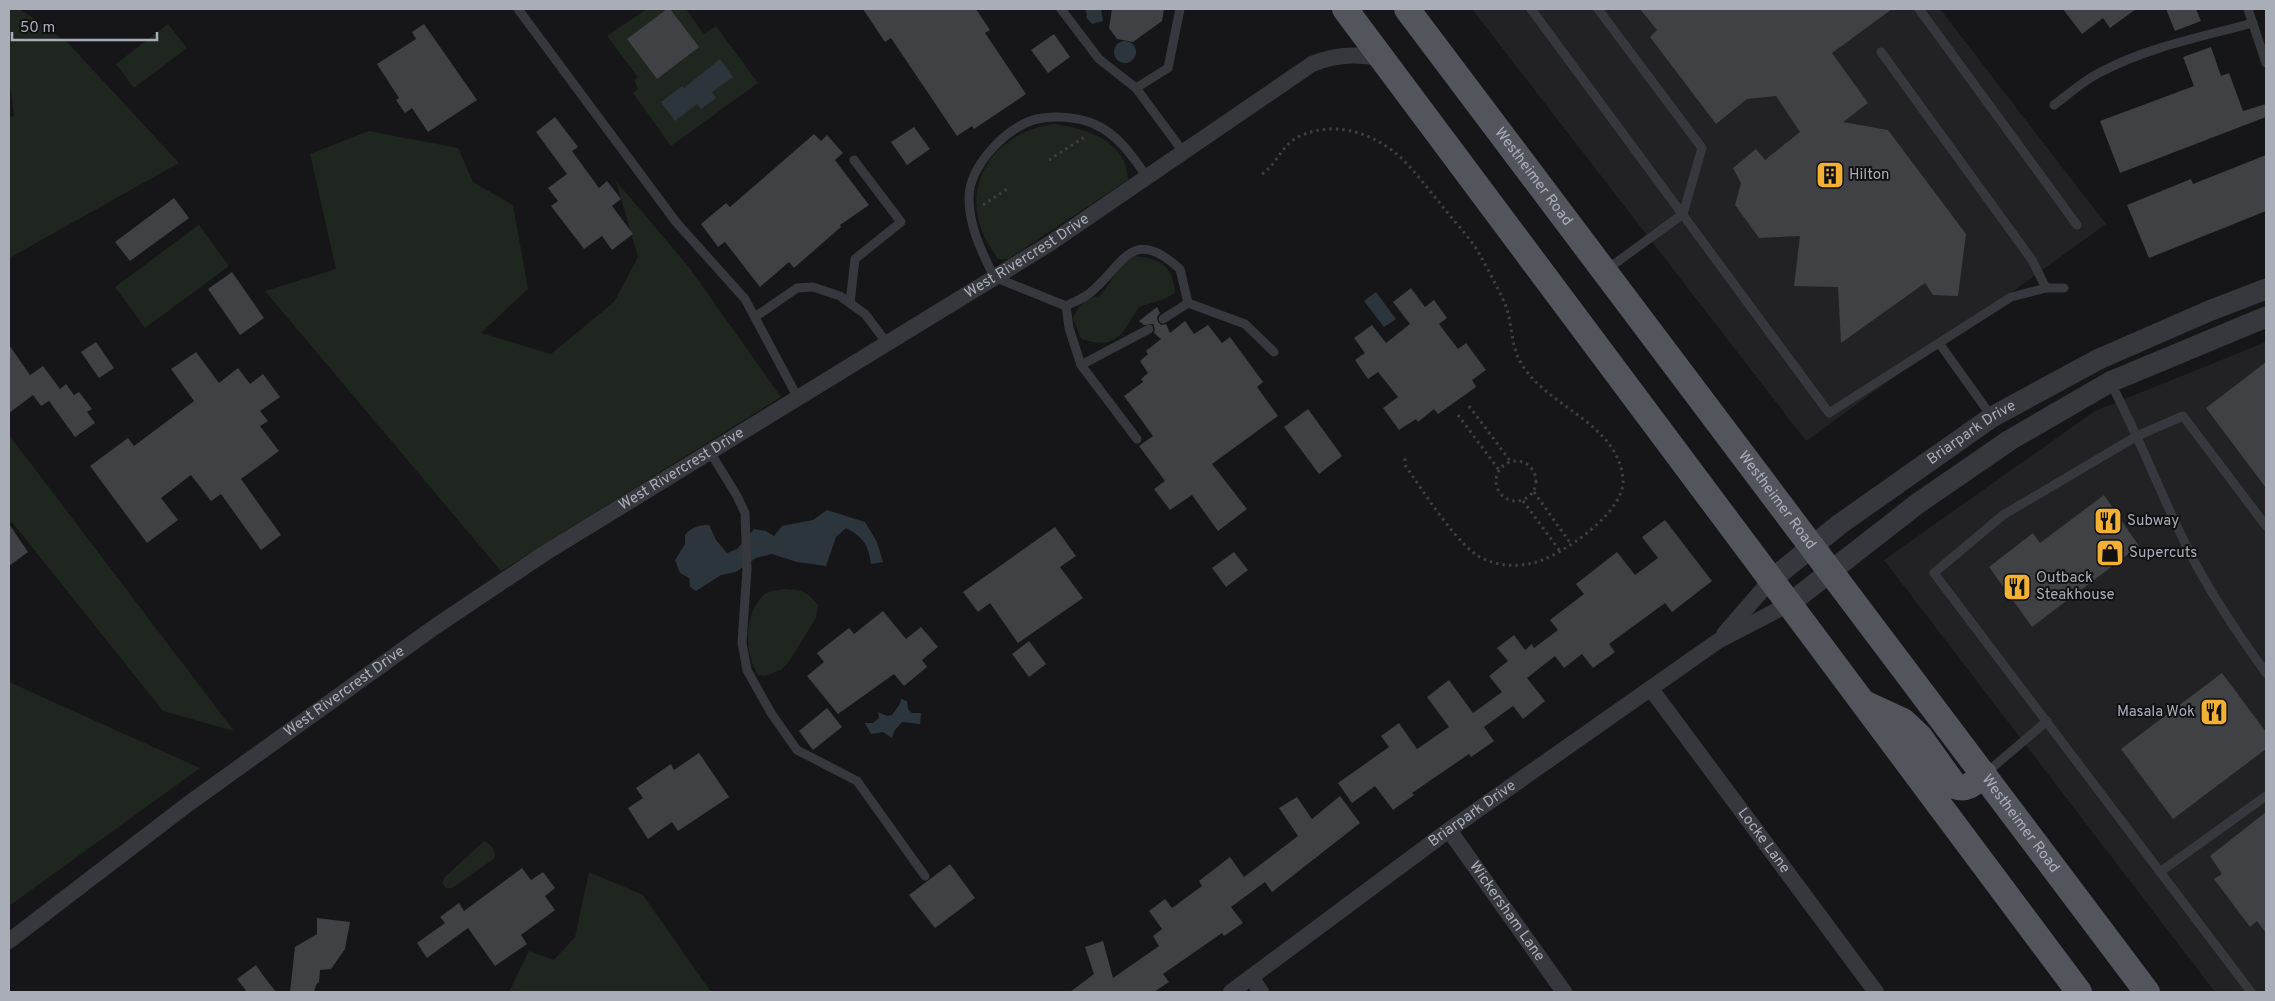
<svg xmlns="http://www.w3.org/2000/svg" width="2275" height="1001" font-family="Overpass,sans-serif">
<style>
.built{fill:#222225}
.green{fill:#1e261f}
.water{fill:#2c353c}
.building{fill:#404145}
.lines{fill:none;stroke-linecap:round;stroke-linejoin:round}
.path{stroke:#3d3f44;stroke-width:3;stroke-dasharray:2.5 4;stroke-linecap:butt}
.service{stroke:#37383d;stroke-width:9}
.minor{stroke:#37383d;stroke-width:16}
.tertiary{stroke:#37383d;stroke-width:21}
.primary{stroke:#53555c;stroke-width:26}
.labels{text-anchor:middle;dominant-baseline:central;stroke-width:4;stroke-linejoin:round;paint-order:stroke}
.poi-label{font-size:15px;fill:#a8adb8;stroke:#111113;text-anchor:start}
.street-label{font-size:15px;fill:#a8adb8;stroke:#111113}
</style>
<rect width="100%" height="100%" fill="#161618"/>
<g class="built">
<path d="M1472,9H1940L2106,224L1806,441Z"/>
<path d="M2266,342V992H2215L1884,560L2095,411Z"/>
</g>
<g class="green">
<path d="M9,9H20L68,43L179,163L9,258V117L14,116L9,76Z"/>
<path d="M647,9H686L704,34L716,26L758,83L671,146L633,93L638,89L634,80L638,77L607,36Z"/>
<path d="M168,24L187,48L134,88L116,64Z"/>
<path d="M1055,124C1088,129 1127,141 1128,180L1008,259H998C992,250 985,240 981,229C962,174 1003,130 1055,124Z"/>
<path d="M369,131L458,148L473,182L513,205L528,289L481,333L551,354L614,302L638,257L616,181L688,266L781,397L501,571L265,291L336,269L310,154Z"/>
<path d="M199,225L229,266L145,328L115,287Z"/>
<path d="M1133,256C1160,258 1173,265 1175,293L1164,299L1139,307C1121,335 1118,350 1081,339L1073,318C1079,305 1085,298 1100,296L1122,265Z"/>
<path d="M9,435L234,731L163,711L12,522L9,523Z"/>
<path d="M785,589C802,590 807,591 818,605L816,618L788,663L781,670L765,676L758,675C744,652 743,612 766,593C771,590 779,590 785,589Z"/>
<path d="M9,682L200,768L9,906Z"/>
<path d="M484,841C492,845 495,850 495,858L452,888H446L442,882L445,877Z"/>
<path d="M589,872L643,895L711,992H509L529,951L554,960L575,937Z"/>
</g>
<g class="water">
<path d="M1085,9H1101L1103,21L1092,24L1086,17L1087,15Z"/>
<circle cx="1125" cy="52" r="11"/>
<path d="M720,59L733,77L712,92L716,98L701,109L697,104L675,121L661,102L682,86L684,88Z"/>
<path d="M1376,292L1396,319L1384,327L1364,301Z"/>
<path d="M827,510L865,522L877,542L883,562L871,564C868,544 864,538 846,528L836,537L826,566L797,562L772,554L756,558L736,572L721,575L696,591L690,587L689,578L680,573L675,560L685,544V535C692,527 699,525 709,525L716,540L727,553L737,549L754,529L766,531L774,536L782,526L813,520Z"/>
<path d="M901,699L907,701L908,709L912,713H921L920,724L902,722L895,730L892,738L883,732L871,734L865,723H873L879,718L878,712L887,716L892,715L900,704Z"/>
</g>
<g class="building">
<path d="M667,9H670L699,47L657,79L627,39Z"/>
<path d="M863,9H976L990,30L985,33L1026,94L974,129L972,126L957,136L891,38L885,42Z"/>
<path d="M1112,9H1164L1162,21L1133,42L1117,39L1109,28Z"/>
<path d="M1640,9H1892L1832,53L1868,103L1843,122L1888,130L1966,234L1958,296L1933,295L1925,283L1841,343L1838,287L1794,286L1800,236L1759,238L1735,205L1741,183L1733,168L1756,149L1765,160L1800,132L1776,96L1747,99L1716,124L1650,37L1657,30Z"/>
<path d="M2063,9H2136L2110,28L2103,18L2082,34Z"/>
<path d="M2166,9H2196L2201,21L2175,31Z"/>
<path d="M424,24L477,100L428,132L412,108L405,113L396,100L399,98L377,64L416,39L412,32Z"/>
<path d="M1054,34L1070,57L1048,73L1031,50Z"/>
<path d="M2211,47L2221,76L2229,73L2243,111L2266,104V117L2120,173L2100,121L2194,86L2183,57Z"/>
<path d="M555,117L578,147L572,151L599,188L607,181L621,199L612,206L633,234L612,250L602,236L584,249L551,206L558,201L548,188L567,174L536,132Z"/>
<path d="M914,127L930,149L907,165L891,142Z"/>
<path d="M814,134L821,141L827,135L843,153L835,160L869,205L840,225L841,227L794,268L789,262L760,287L725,242L718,247L701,224L726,203L730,207Z"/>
<path d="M2266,155V211L2149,258L2127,205L2191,179L2193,184Z"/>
<path d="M174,198L189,218L130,261L115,242Z"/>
<path d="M232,272L264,318L240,335L208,289Z"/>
<path d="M1411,288L1425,307L1434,300L1447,318L1439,324L1458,349L1466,343L1486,370L1472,380L1476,387L1462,397L1438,414L1434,409L1418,422L1416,419L1399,430L1383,408L1398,397L1378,372L1368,379L1355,360L1365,353L1354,338L1372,325L1386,343L1410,324L1393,302Z"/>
<path d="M1157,307L1160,313L1157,317L1158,322L1161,325L1166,324L1170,333L1185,321L1194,334L1208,325L1222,343L1230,337L1263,382L1257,387L1278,416L1212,464L1247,509L1218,531L1192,495L1170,510L1154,489L1165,481L1139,446L1153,436L1124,396L1143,382L1141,379L1148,373L1140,361L1148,354L1146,351L1161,339L1154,333L1155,329L1153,324L1144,325L1139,321Z"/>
<path d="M96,342L114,368L99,378L81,352Z"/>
<path d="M9,345L30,375L43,366L60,389L66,384L74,395L79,392L92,409L87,412L95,423L75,437L49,401L41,406L33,395L9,413Z"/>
<path d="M196,352L219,383L238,368L250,384L263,374L280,397L260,411L268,421L260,426L279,451L241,479L281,535L261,550L221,494L211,501L191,475L161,498L178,520L147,543L90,466L128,438L134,446L194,401L171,369Z"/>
<path d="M2266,362V488L2206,408Z"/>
<path d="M1308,409L1342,456L1319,474L1284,427Z"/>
<path d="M2104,495L2139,546L2032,627L1989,567L2033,533L2040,543Z"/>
<path d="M1665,520L1712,581L1672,612L1665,603L1609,644L1615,652L1593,668L1582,654L1564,668L1555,656L1527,678L1545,701L1523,719L1513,706L1484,727L1494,741L1471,757L1469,754L1412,793L1414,795L1393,810L1375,786L1352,803L1338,783L1389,747L1381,736L1399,723L1417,749L1449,727L1427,697L1449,680L1473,713L1502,692L1489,676L1508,661L1497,648L1514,635L1525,650L1532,644L1534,648L1558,630L1550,620L1584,594L1576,584L1617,552L1635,575L1658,558L1642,537Z"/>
<path d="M9,524L28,552L9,566Z"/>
<path d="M1055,527L1076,556L1060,567L1083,598L1018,643L990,603L978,612L963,592Z"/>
<path d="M1234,552L1248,570L1226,587L1212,568Z"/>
<path d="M883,611L906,639L921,627L938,647L922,660L927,667L904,686L894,674L838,714L807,676L824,662L817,653L849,628L854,634Z"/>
<path d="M1029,641L1046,664L1029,677L1012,654Z"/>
<path d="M2222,673L2266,732V749L2173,819L2121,749Z"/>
<path d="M827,708L842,727L813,750L799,731Z"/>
<path d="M699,753L729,797L678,831L672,822L648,839L628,808L643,798L636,788L671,764L674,770Z"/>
<path d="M1340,796L1360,823L1272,892L1265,882L1231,907L1243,923L1224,936L1222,933L1163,974L1169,982L1154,992H1070L1094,974L1085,947L1103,941L1113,978L1159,946L1153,936L1162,929L1149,911L1165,899L1172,908L1202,886L1199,881L1230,857L1244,877L1298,836L1279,808L1297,797L1312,819Z"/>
<path d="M2266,812V933L2257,921L2250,927L2214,879L2222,874L2210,856Z"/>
<path d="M950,864L975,898L935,928L909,895Z"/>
<path d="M522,868L531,880L543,872L555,888L545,896L555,910L521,935L527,944L495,966L468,928L427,958L417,943L445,923L440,917L459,903L464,911Z"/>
<path d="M317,918L350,922L345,949L331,969L320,970L319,982L316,985L314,992H290L295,947L317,934Z"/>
<path d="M256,965L262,974L276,992H247L237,979Z"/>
</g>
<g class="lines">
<g class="path">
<path d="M1049,160L1086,136"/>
<path d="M1262,174C1277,164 1281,146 1298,137C1336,118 1381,135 1408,165C1419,177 1429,190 1439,202C1451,218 1466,233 1477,250C1487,267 1497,286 1505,304C1513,323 1510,345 1521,363C1546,407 1616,421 1623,478C1627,511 1562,556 1533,563C1516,567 1498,566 1482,558C1459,548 1421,488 1405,465V456"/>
<path d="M983,205L1010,187"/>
<path d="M1469,406L1511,462"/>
<path d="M1458,415L1499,470"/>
<circle cx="1516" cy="481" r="20"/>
<path d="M1534,492L1571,544"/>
<path d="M1523,501L1560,551"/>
</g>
<g class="service">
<path d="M518,9L676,222L745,299L798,398"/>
<path d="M1061,9L1099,59L1136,88L1184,153"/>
<path d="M1531,9L1829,413L2011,297L2046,288H2064"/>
<path d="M1598,9L1702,148L1683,214L1606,270"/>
<path d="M1919,9L2077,225"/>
<path d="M2248,9L2266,63"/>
<path d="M1881,52L2032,260L2046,288"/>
<path d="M1136,88L1168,68L1180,9"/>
<path d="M2054,105C2069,94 2084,80 2101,72C2148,47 2201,37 2253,23"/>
<path d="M850,303L855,259L901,222L854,160"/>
<path d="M1188,303L1245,324L1274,352"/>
<path d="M1066,306C1073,302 1083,299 1090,293C1125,264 1131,225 1180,269L1188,303"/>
<path d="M755,317L797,288L813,287L840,296L865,314L887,343"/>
<path d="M1163,319L1188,303"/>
<path d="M1939,343L1992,417"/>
<path d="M1081,365L1149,329"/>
<path d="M2110,382C2139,436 2160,493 2187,547C2209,592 2237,633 2266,673"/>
<path d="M1137,439L1081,365L1069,328L1066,306L994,277C982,252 969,227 969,198C969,166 1007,126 1037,119C1053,115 1079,117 1094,124C1118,134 1133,157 1147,177"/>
<path d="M710,452L737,496L745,513L747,569L742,643L747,670L771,713L797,750L857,781L925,876"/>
<path d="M1986,773L2047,721"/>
<path d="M2160,872L2266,796"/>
<path d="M2251,992L1934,573L2003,515L2137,436L2183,416L2266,526"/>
</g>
<g class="minor">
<path d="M1724,634L1771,580"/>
<path id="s1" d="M1651,689L1876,992"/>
<path id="s2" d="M1449,830L1564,992"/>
<path id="s3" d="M9,941L188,804L436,626L545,553L1049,244L1312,64C1336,54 1358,53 1383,59"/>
<path d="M1251,977L1261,992"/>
<path id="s4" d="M1231,992L1449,830L1718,641L1789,604"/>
</g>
<g class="tertiary">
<path id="s5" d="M1771,580L1840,524L1992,417L2099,359L2209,311L2266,289"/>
<path d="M1789,604L1917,504L2010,440L2110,382L2266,317"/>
</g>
<g class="primary">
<path d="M1345,9L2079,992"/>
<path id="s6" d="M1407,9L2147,992"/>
<path d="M1864,703L1903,721L1920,737L1955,786C1968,791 1975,782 1984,774"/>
</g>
</g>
<defs>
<symbol id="building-square" viewBox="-11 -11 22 22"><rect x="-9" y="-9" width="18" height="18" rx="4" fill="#f2b134" stroke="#111113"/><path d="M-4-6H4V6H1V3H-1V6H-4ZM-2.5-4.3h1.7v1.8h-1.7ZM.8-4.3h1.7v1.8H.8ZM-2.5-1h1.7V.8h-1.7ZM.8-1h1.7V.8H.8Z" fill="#111"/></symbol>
<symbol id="restaurant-square" viewBox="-11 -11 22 22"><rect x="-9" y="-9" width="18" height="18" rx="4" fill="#f2b134" stroke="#111113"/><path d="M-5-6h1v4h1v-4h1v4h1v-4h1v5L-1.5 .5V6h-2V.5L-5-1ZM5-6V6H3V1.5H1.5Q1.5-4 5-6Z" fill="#111"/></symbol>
<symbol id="shop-square" viewBox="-11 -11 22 22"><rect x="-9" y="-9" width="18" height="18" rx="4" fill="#f2b134" stroke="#111113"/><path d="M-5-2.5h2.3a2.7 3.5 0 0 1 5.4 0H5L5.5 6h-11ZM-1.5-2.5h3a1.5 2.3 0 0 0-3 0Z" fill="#111"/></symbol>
</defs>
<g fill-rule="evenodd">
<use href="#building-square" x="1814" y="159" width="32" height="32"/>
<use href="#restaurant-square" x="2092" y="505" width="32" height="32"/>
<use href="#shop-square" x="2094" y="537" width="32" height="32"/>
<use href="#restaurant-square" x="2001" y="571" width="32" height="32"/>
<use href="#restaurant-square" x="2198" y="696" width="32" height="32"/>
</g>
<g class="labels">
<g class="poi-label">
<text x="1849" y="175">Hilton</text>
<text x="2127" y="521">Subway</text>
<text x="2129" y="553">Supercuts</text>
<text x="2036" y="578">Outback<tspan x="2036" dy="17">Steakhouse</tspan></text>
<text x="2195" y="712" text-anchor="end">Masala Wok</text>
</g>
<g class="street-label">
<text stroke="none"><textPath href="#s6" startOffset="210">Westheimer Road</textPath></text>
<text stroke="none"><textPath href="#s3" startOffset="1228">West Rivercrest Drive</textPath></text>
<text stroke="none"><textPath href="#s5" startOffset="249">Briarpark Drive</textPath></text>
<text stroke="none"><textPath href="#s3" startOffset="822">West Rivercrest Drive</textPath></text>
<text stroke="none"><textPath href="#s6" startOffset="615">Westheimer Road</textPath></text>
<text stroke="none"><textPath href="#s3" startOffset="418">West Rivercrest Drive</textPath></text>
<text stroke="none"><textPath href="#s4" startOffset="300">Briarpark Drive</textPath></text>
<text stroke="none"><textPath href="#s6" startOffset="1020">Westheimer Road</textPath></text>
<text stroke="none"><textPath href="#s1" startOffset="189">Locke Lane</textPath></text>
<text stroke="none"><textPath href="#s2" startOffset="100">Wickersham Lane</textPath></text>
</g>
</g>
<rect width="2275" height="1001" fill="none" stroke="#a8adb8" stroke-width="20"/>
<path d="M12 32v8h145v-8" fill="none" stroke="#a8adb8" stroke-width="2.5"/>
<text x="20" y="32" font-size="15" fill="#a8adb8" stroke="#111113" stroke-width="4" paint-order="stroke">50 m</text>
</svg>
